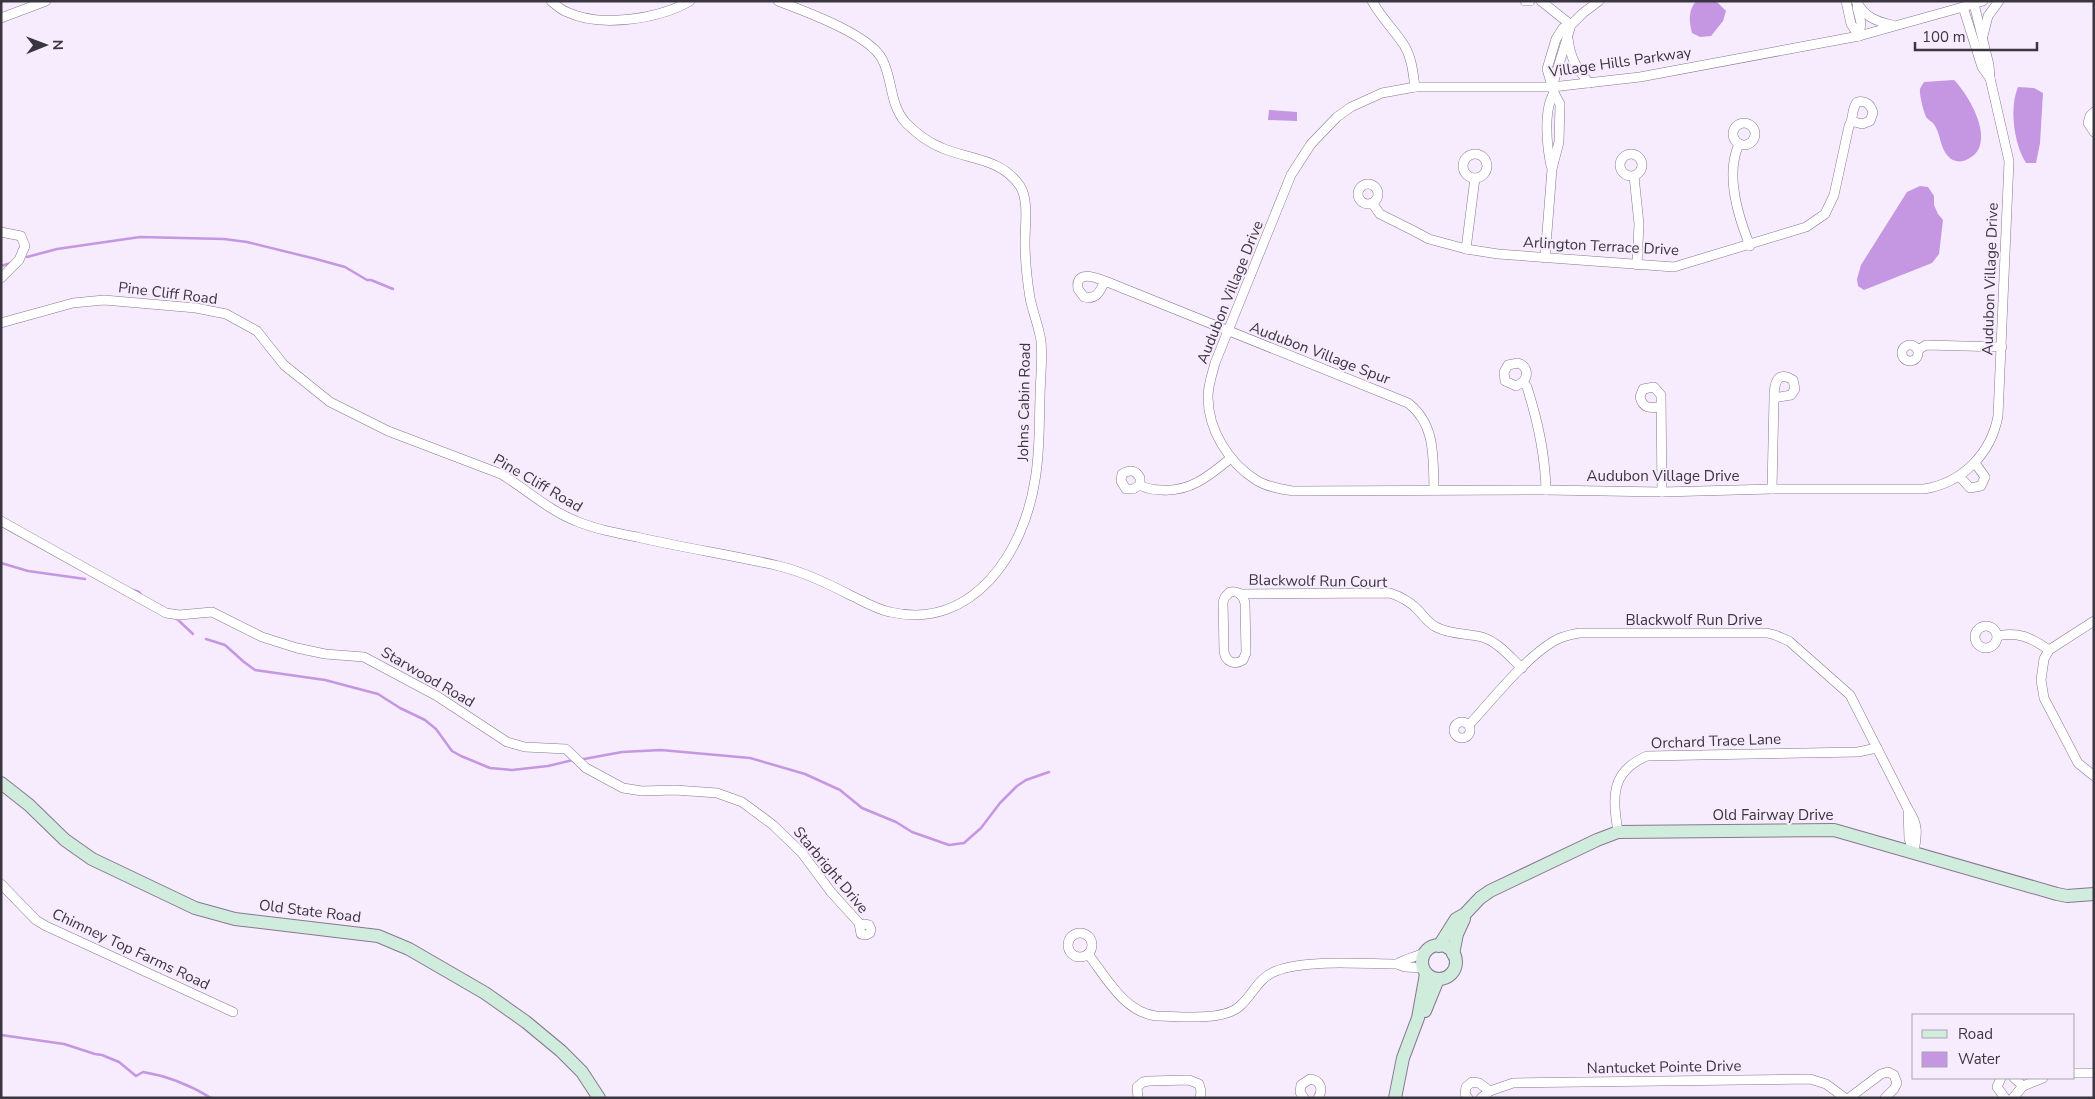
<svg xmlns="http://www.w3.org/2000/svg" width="2095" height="1099" font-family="'Nunito Sans',sans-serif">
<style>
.water{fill:#c596e2}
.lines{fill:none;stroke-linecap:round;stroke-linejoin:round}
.stream{stroke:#c596e2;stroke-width:2.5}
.street-casing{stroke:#877891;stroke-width:10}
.secondary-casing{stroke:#877891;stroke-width:14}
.street{stroke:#fff;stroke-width:9}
.secondary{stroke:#d0ecdc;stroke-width:12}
.labels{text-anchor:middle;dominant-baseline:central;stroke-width:4;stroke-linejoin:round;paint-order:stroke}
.street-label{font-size:15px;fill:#3b3540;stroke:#f6ecfd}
</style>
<rect width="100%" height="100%" fill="#f6ecfd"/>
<g class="water">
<path d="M1696,1H1716L1726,11L1723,21L1711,36L1700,37L1692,33C1689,21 1688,11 1696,1Z"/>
<path d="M1954,80C1970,96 1998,145 1968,159C1963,162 1958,162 1953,160C1939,152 1942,134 1933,123C1931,121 1928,120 1927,118C1924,115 1919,93 1920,89C1921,86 1923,84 1924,82Z"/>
<path d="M2018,87L2034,88L2043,93L2040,143L2036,163H2026C2014,144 2009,108 2018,87Z"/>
<path d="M1269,110L1297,112V121L1268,120Z"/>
<path d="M1920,186L1928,187L1934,196V205L1938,214L1943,220L1939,254L1932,263L1864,290L1858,286L1857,279L1861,265L1907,192Z"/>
</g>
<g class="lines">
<g class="stream">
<path d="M27,257L57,249L140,237L224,239L247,242L316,259L345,267L367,280H371L393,289"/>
<path d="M1,266L11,263"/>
<path d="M1,563L28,571L85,579"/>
<path d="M130,589L139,592L142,596"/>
<path d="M176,618L193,634"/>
<path d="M206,639L225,645L244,662L255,670L325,680L378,694L400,708L425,720L436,729L452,751L461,756L490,768L512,770L548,766L573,760"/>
<path d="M584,759L622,752L661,750L750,758L805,774L840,790L862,808L896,822L912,832L949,845L964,843L981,828L1000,803L1017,786L1026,780L1049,772"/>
<path d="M1,1035L64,1044L95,1054L102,1055L119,1062L136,1076L143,1072C168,1076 190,1085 211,1098"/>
</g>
<defs>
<g id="street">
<path d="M551,1C556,5 561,10 567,12C600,28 659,19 690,1"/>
<path d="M1372,1C1381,17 1394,30 1404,45C1412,58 1413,73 1415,87"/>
<path d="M1525,1H1530"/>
<path d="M1541,1L1571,25L1563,28L1556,39L1547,69L1554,93L1560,104L1559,142L1552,169L1545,258"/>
<path d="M1846,1L1851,24L1859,36"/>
<path d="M1856,1C1865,17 1875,21 1892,25"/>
<path d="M1974,4L1989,65L1990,78L2009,161L1998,416C1991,454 1962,483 1924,489H1772L1662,492L1546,490L1293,491C1281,489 1267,487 1256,480C1229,463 1208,430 1208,397C1208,385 1212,375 1215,363L1291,175L1311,144L1337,117L1351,107L1382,93L1415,87H1552L1640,77L1859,36L1963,7L1983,1"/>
<path d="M1857,7L1861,23L1859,36"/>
<path d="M1963,7L1982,67L1990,78"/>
<path d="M1,18L46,1"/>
<path d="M1983,36L1988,16L1999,1"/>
<path d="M1568,39C1571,60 1576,67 1589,83"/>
<path d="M1552,87L1571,25L1583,13L1599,1"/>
<path d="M2094,112L2090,116L2088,123L2094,132"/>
<circle cx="1744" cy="134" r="11"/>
<path d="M1739,144C1725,175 1738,216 1750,246"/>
<circle cx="1475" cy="166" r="12"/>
<circle cx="1631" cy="165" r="11"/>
<path d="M1551,166C1547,147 1543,110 1554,93"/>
<path d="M1634,176L1639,224L1637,265"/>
<circle cx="1368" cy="194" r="10"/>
<path d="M1372,203L1380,214L1412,230L1429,239L1466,249L1498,254L1674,267L1806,227L1825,214L1834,195L1849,126C1854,118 1851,110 1857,102C1865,100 1871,104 1873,113L1870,121L1862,124L1851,121"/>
<path d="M1,232L21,236L25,246L19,260L1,278"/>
<path d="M1466,249L1475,178"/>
<path d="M1105,281C1100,291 1097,300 1084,297L1078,289C1075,270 1094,277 1105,281L1408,403C1436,424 1433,458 1434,490"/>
<path d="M1,323L73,303L104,300L196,308L226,314L257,331L284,365L330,402L388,431L501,474C526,489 548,510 576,521C595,529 616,533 637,537C684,548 732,555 779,566C804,572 827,583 850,595C863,601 875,609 890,612C973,631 1024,552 1035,480C1040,453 1039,426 1040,398C1040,380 1043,360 1041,341C1039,327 1033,313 1030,298C1027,279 1025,261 1025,242C1025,225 1029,200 1020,186C1001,158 970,160 942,148C929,143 916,133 906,123C889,104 893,79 882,59C869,34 804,11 778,1"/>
<circle cx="1910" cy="353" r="8"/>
<path d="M1918,350L1926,345L2002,347"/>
<path d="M1523,382L1516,386L1505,381L1504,372L1508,365L1518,363C1527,366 1529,375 1523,382L1527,387C1538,422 1545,453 1546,490"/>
<path d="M1661,407C1650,408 1643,409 1640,397L1643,389L1654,387L1661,395L1662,492"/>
<path d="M1960,477L1970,488L1981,486L1985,477L1975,463"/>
<path d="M1140,485L1133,489H1126L1121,481L1122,474C1130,469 1136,470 1140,478V485C1147,489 1154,490 1162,490C1191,492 1210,475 1231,458"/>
<path d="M1772,489L1774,398C1774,386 1776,369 1793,380L1795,389L1791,395L1774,398"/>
<path d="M1,521L166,613L179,615L212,612L262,637L297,648L325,654L364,657L437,696L507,742L525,747L566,749L586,768L623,788L642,791L675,790L717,793L742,802L773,825L802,853L831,892L859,923L861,934L866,935L870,933L871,929L869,925L864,924L860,926"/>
<path d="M1230,592C1239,591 1243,595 1245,603L1246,653L1243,660C1234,666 1225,661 1224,651L1223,602L1225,597Z"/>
<path d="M1240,594L1390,593C1399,596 1409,601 1417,609C1423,615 1428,623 1436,627C1451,635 1467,633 1482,637C1498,642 1510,657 1522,668"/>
<path d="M2094,621L2049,650L2044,659L2041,680L2044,698L2078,763L2094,776"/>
<circle cx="1986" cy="637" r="11"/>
<path d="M1997,636C2018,631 2032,638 2049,650"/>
<circle cx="1462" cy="730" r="8"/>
<path d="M1469,725C1493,699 1524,659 1554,641C1562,636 1570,635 1579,633H1767L1775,635L1789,641L1850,695L1908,809C1919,825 1917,834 1914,852"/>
<path d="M1908,809L1909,839L1914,852"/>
<path d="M1618,832C1613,799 1609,772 1647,756L1858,752L1877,748"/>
<path d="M1,884L36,920L46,926L233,1012"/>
<circle cx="1080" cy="945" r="12"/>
<path d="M1088,954C1106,977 1124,1012 1156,1016C1179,1016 1225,1022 1241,1005C1254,993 1258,978 1276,971C1305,959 1364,964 1397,964L1405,967L1423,968"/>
<path d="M1397,964C1407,958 1416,957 1426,952"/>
<path d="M2074,1073H2094"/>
<path d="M2001,1078L1997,1087L2005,1098"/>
<path d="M2014,1078L2023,1086"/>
<path d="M1138,1098L1137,1087L1143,1082L1149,1081L1189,1080L1199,1084L1201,1091L1200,1098"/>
<path d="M1304,1098L1300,1092L1301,1085L1310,1079C1320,1080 1324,1089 1318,1098"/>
<path d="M1468,1098L1465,1094L1466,1087L1472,1082L1479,1083L1490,1091"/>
<path d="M1481,1098L1490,1091L1513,1083L1810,1079L1826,1084L1845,1098"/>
<path d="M1849,1098L1881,1074L1888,1072L1894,1075L1897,1083L1894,1089L1885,1098"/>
<path d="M2013,1098L2023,1086L2043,1078"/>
</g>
<g id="secondary">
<path d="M1,783L29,805L65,840L92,859L195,908L235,919L378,936L409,949L485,993L526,1022L561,1051L582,1072L599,1098"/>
<circle cx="1439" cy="962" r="17"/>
<path d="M1439,946L1456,919L1465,914L1480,898L1490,891L1597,840L1618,832L1834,830L2057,894L2067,896L2094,894"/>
<path d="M1453,954L1457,934L1464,919"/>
<path d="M1425,1011L1438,979"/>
<path d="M1395,1098L1403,1058L1418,1018L1426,974"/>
</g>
</defs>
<use href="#street" class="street-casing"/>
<use href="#secondary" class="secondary-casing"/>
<use href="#street" class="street"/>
<use href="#secondary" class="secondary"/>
</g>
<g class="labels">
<g class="street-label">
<text transform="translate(1620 62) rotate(-8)">Village Hills Parkway</text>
<text transform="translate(1601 246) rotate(3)">Arlington Terrace Drive</text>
<text transform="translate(1990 279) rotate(-88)">Audubon Village Drive</text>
<text transform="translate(1230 292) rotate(-68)">Audubon Village Drive</text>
<text transform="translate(168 293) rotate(7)">Pine Cliff Road</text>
<text transform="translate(1320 353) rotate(21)">Audubon Village Spur</text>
<text transform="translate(1024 402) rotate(-89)">Johns Cabin Road</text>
<text x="1663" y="476">Audubon Village Drive</text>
<text transform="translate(538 483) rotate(30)">Pine Cliff Road</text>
<text transform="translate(1318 581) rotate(1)">Blackwolf Run Court</text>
<text x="1694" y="620">Blackwolf Run Drive</text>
<text transform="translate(428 677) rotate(30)">Starwood Road</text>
<text transform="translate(1716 741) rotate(-2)">Orchard Trace Lane</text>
<text x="1773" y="815">Old Fairway Drive</text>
<text transform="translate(831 870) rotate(50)">Starbright Drive</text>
<text transform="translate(310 911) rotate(7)">Old State Road</text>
<text transform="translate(131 949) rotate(25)">Chimney Top Farms Road</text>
<text transform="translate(1664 1067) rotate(-1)">Nantucket Pointe Drive</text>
</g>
</g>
<rect width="2095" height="1099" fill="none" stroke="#3b3540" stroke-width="5"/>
<rect x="1912" y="1014" width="162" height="65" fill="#f6ecfd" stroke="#aba3b1"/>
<rect x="1922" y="1030" width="25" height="8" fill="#d0ecdc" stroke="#aba3b1"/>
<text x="1958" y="1039" font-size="15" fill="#3b3540">Road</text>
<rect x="1922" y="1052" width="25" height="15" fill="#c596e2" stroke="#aba3b1"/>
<text x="1958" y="1064" font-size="15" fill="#3b3540">Water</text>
<g transform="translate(45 45) rotate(89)" stroke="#f6ecfd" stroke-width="4" paint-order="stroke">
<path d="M0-4L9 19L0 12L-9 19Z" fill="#3b3540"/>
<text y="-8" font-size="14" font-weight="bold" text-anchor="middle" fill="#3b3540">N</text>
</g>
<path d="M1915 42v8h122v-8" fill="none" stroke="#3b3540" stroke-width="2.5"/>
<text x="1922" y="42" font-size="15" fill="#3b3540" stroke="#f6ecfd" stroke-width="4" paint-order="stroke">100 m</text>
</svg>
